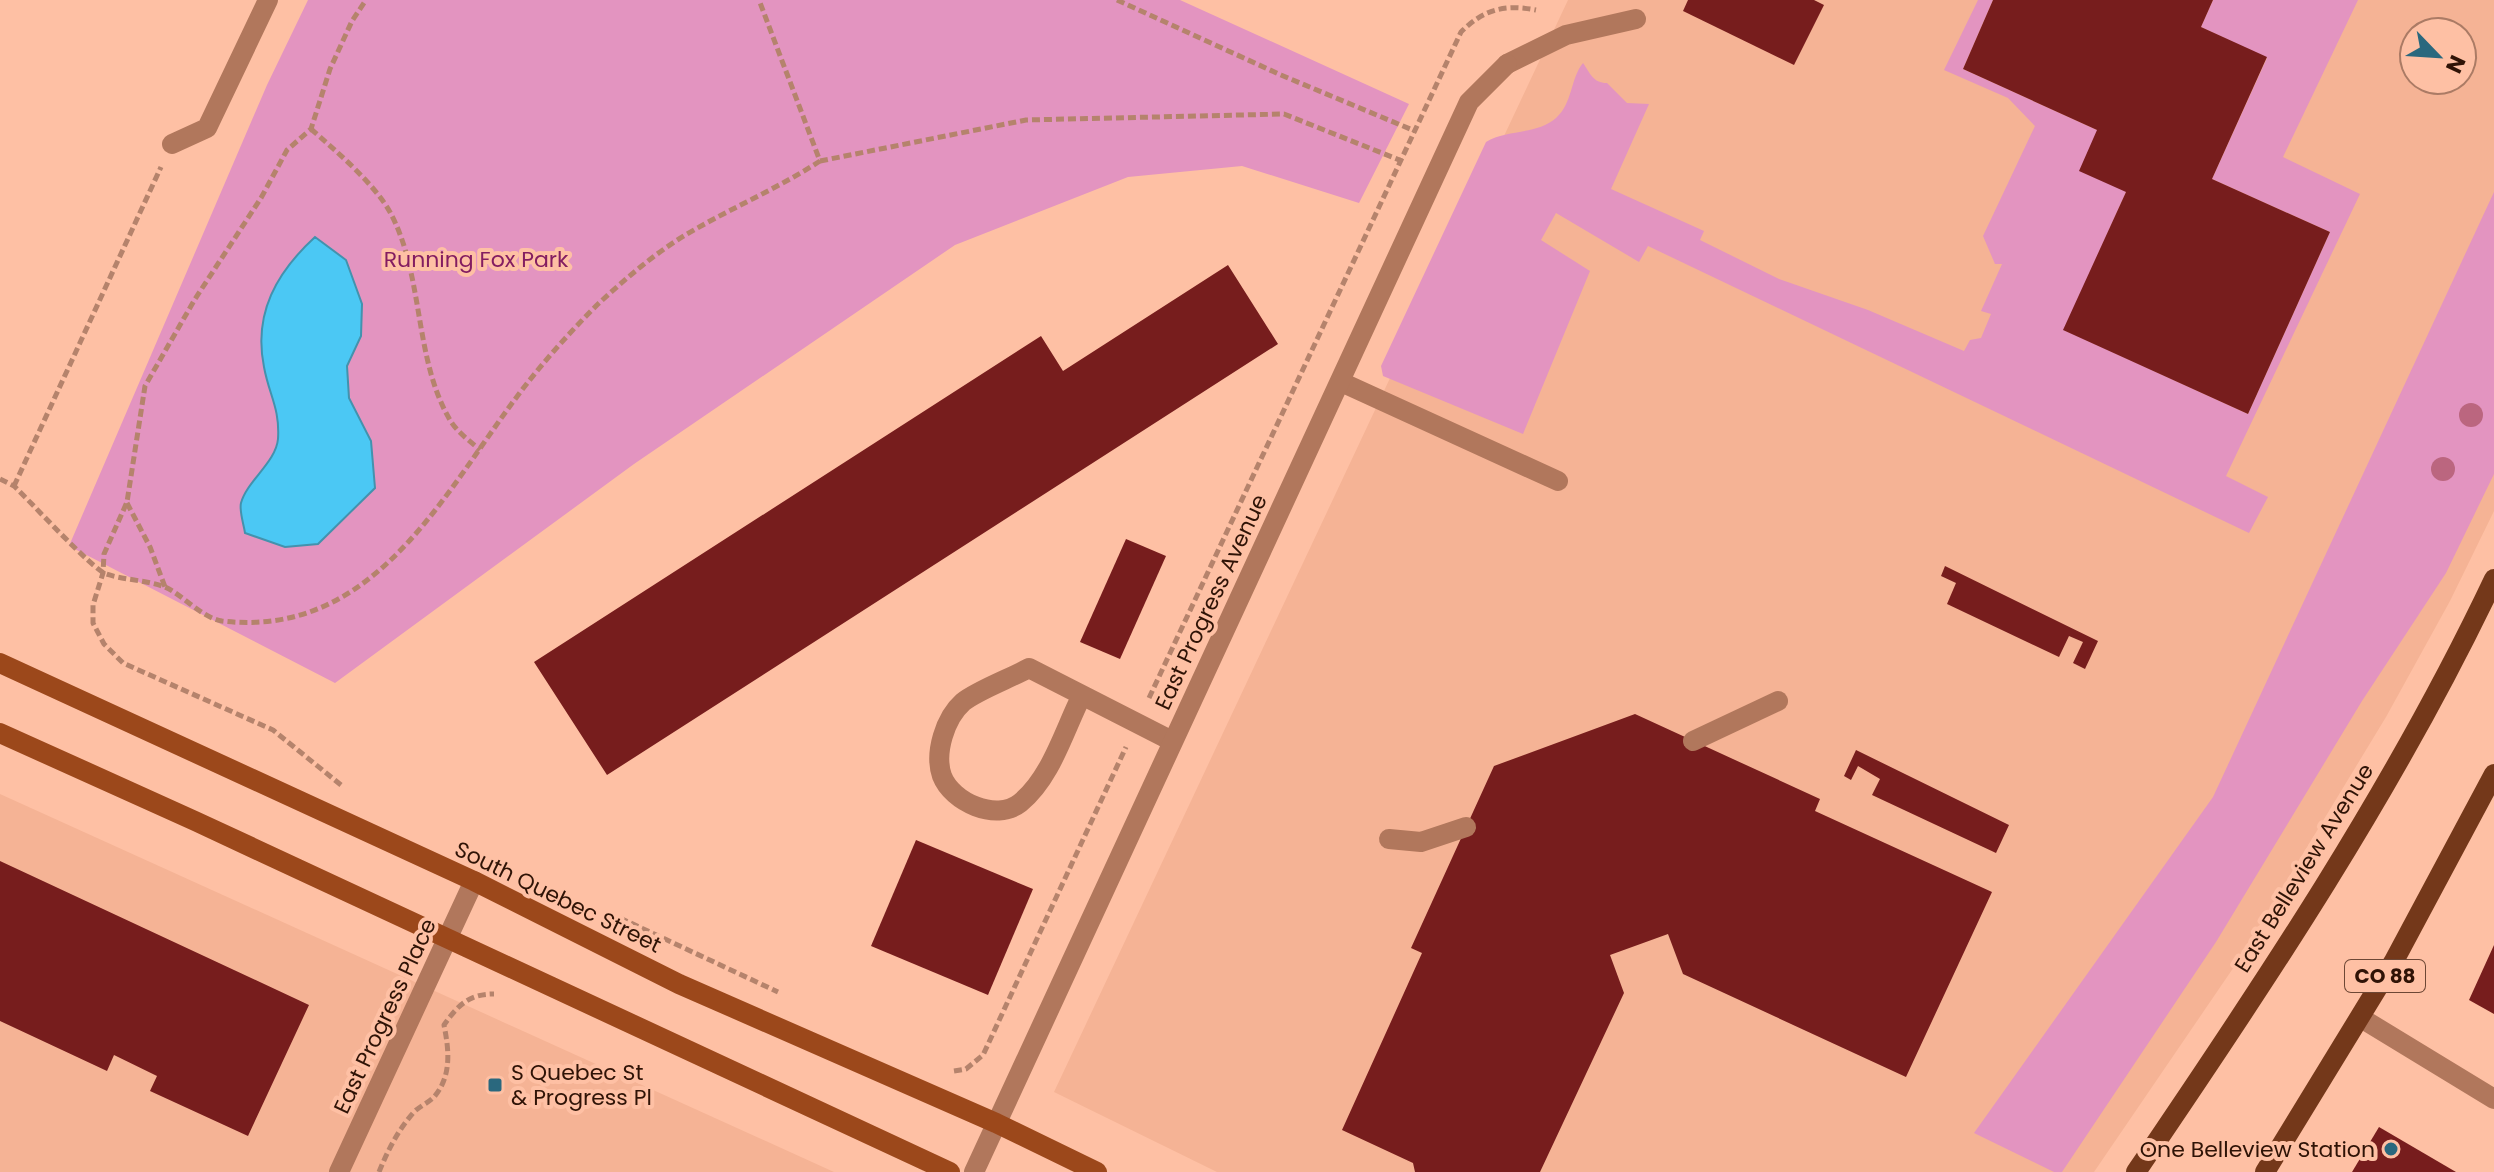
<svg xmlns="http://www.w3.org/2000/svg" width="2494" height="1172" font-family="Poppins,sans-serif">
<style>
.built{fill:#f5b395;fill-rule:evenodd}
.green{fill:#e394c0}
.water{fill:#4bc8f4;stroke:#4392ad;stroke-width:2}
.building{fill:#771d1d}
.lines{fill:none;stroke-linecap:round;stroke-linejoin:round}
.path{stroke:#b5836c;stroke-width:5;stroke-dasharray:8 4;stroke-linecap:butt}
.lane{stroke:#b1775c;stroke-width:20}
.street{stroke:#b1775c;stroke-width:20}
.secondary{stroke:#9c481b;stroke-width:20}
.primary{stroke:#74381a;stroke-width:20}
.tree{fill:#bb667f}
.poi-dot{fill:#2a687e;stroke:#fec0a4;stroke-width:3}
.labels{text-anchor:middle;dominant-baseline:central;stroke-width:8;stroke-linejoin:round;paint-order:stroke}
.shield{fill:#fec0a4;stroke:#6d4735;stroke-width:2}
.shield-label{font-size:20px;font-weight:bold;fill:#2f1306}
.park-label{font-size:22px;fill:#841d61;stroke:#fec0a4}
.street-label{font-size:22px;fill:#2f1306;stroke:#fec0a4}
.poi-label{font-size:22px;fill:#2f1306;stroke:#fec0a4;text-anchor:start}
</style>
<rect width="100%" height="100%" fill="#fec0a4"/>
<g class="built">
<path d="M1568,0H2494V511L2450,601L2386,717L2238,961L2094,1172H1217L1054,1092ZM2414,32H2462V80H2414Z"/>
<path d="M0,794L834,1172H0Z"/>
</g>
<g class="green">
<path d="M308,0H1180L1409,104L1359,203L1242,166L1128,177L955,245L634,464L335,683L69,546L267,85Z"/>
<path d="M1978,0H1993L1963,69L2097,130L2126,192L2064,330L2248,414L2330,232L2212,179L2267,58L2201,27L2213,0H2358L2283,157L2360,194L2226,476L2268,497L2249,533L1648,246L1639,262L1556,213L1541,240L1590,271L1523,434L1383,376L1381,366L1486,142C1507,129 1537,135 1556,118C1573,103 1570,79 1583,63C1590,73 1593,83 1607,83L1627,103L1649,104L1611,189L1704,231L1700,240L1779,279L1868,310L1964,351L1970,340L1981,338L1991,314L1981,311L2002,264H1995L1983,236L2035,126L2008,98L1944,70Z"/>
<path d="M2494,192V474L2446,573L2362,701L2216,942L2062,1172H2054L1974,1133L2213,797Z"/>
</g>
<path class="water" d="M315,237L346,260L362,304L361,336L347,366L349,398L371,441L375,488L318,544L285,547L245,533C244,525 239,511 241,503C247,481 276,462 278,439C280,408 269,395 264,367C253,313 277,272 315,237Z"/>
<g class="building">
<path d="M1688,0H1814L1824,5L1794,65L1683,11Z"/>
<path d="M1993,0H2213L2201,27L2267,57L2212,179L2330,232L2248,414L2063,330L2126,192L2079,171L2097,130L1963,69Z"/>
<path d="M1228,265L1278,344L607,775L534,662L1041,336L1063,371Z"/>
<path d="M1126,539L1166,556L1120,659L1080,642Z"/>
<path d="M1945,566L2098,641L2085,669L2073,663L2083,642L2069,636L2059,657L1947,604L1956,583L1941,576Z"/>
<path d="M1635,714L1820,799L1815,811L1992,892L1906,1077L1683,974L1668,934L1610,955L1624,993L1540,1172H1415L1413,1163L1342,1130L1422,953L1411,948L1494,766Z"/>
<path d="M1856,750L2009,825L1996,853L1872,795L1880,779L1858,766L1851,780L1844,776Z"/>
<path d="M916,840L1033,889L988,995L871,946Z"/>
<path d="M0,861L309,1005L248,1136L150,1091L157,1076L114,1055L107,1071L0,1021Z"/>
<path d="M2494,945V1014L2469,1000Z"/>
<path d="M2379,1127L2456,1172H2352Z"/>
</g>
<g class="lines">
<g class="path">
<path d="M1117,0L1281,75L1415,131"/>
<path d="M311,129C335,150 376,185 391,214C424,277 414,359 450,420C457,432 470,441 480,450"/>
<path d="M820,161L1026,120L1284,114L1402,161"/>
<path d="M0,479L14,486C30,501 91,568 106,574C124,580 146,580 165,587C183,595 202,618 222,621C368,638 437,506 510,406C536,370 566,336 597,305C624,280 655,253 687,234C731,208 777,189 820,161L759,0"/>
<path d="M14,486L161,167"/>
<path d="M127,503L150,547L165,587"/>
<path d="M1149,698L1461,32C1484,9 1505,4 1536,10"/>
<path d="M341,785L273,730L123,663L104,644L93,623V605L103,573L104,554L127,502L145,386L195,299L261,198L287,150L311,129L330,69L352,21L366,0"/>
<path d="M620,918L778,992"/>
<path d="M954,1071L966,1069L983,1055L1126,747"/>
<path d="M379,1172C388,1150 398,1130 414,1112C420,1106 428,1103 434,1097C452,1076 449,1050 444,1025C458,1005 469,994 494,994"/>
</g>
<g class="lane">
<path d="M1507,64L1566,35L1636,19"/>
<path d="M1341,382L1558,481"/>
<path d="M1081,697C1064,731 1051,778 1020,803C996,822 952,802 942,776C934,753 945,718 963,702C978,690 1011,678 1029,668L1172,741"/>
<path d="M1693,741L1778,701"/>
<path d="M1389,839L1421,842L1466,827"/>
</g>
<g class="street">
<path d="M172,144L207,128L268,0"/>
<path d="M2361,1018L2494,1099"/>
<path d="M339,1172L474,881"/>
<path d="M974,1172L1469,102L1507,64"/>
</g>
<g class="secondary">
<path d="M0,663L474,881L679,984L996,1123L1097,1172"/>
<path d="M0,733L195,821L950,1172"/>
</g>
<g class="primary">
<path d="M2136,1172C2266,981 2395,788 2494,579"/>
<path d="M2265,1172L2394,961L2494,774"/>
</g>
</g>
<g class="tree">
<circle cx="2471" cy="415" r="12"/>
<circle cx="2443" cy="469" r="12"/>
</g>
<g class="poi-dot">
<rect x="487" y="1077" width="16" height="16" rx="4"/>
<circle cx="2391" cy="1149" r="8"/>
</g>
<g class="labels">
<rect class="shield" x="2345" y="960" width="80" height="32" rx="6"/>
<g class="shield-label">
<text x="2385" y="976">CO 88</text>
</g>
<g class="park-label">
<text x="476" y="259">Running Fox Park</text>
</g>
<g class="street-label">
<text transform="translate(1211 602) rotate(-65)">East Progress Avenue</text>
<text transform="translate(2304 868) rotate(-58)">East Belleview Avenue</text>
<text transform="translate(558 897) rotate(26)">South Quebec Street</text>
<text transform="translate(385 1016) rotate(-65)">East Progress Place</text>
</g>
<g class="poi-label">
<text x="511" y="1072">S Quebec St<tspan x="511" dy="25">&amp; Progress Pl</tspan></text>
<text x="2375" y="1149" text-anchor="end">One Belleview Station</text>
</g>
</g>
<g transform="translate(2438 56) rotate(115)"><circle r="38" fill="#fec0a4" stroke="#ab7b65" stroke-width="2"/>
<path d="M0-6L14 30L0 20L-14 30Z" fill="#2a687e"/>
<text y="-12" font-size="22" font-weight="bold" text-anchor="middle" fill="#2f1306">N</text>
</g>
</svg>
